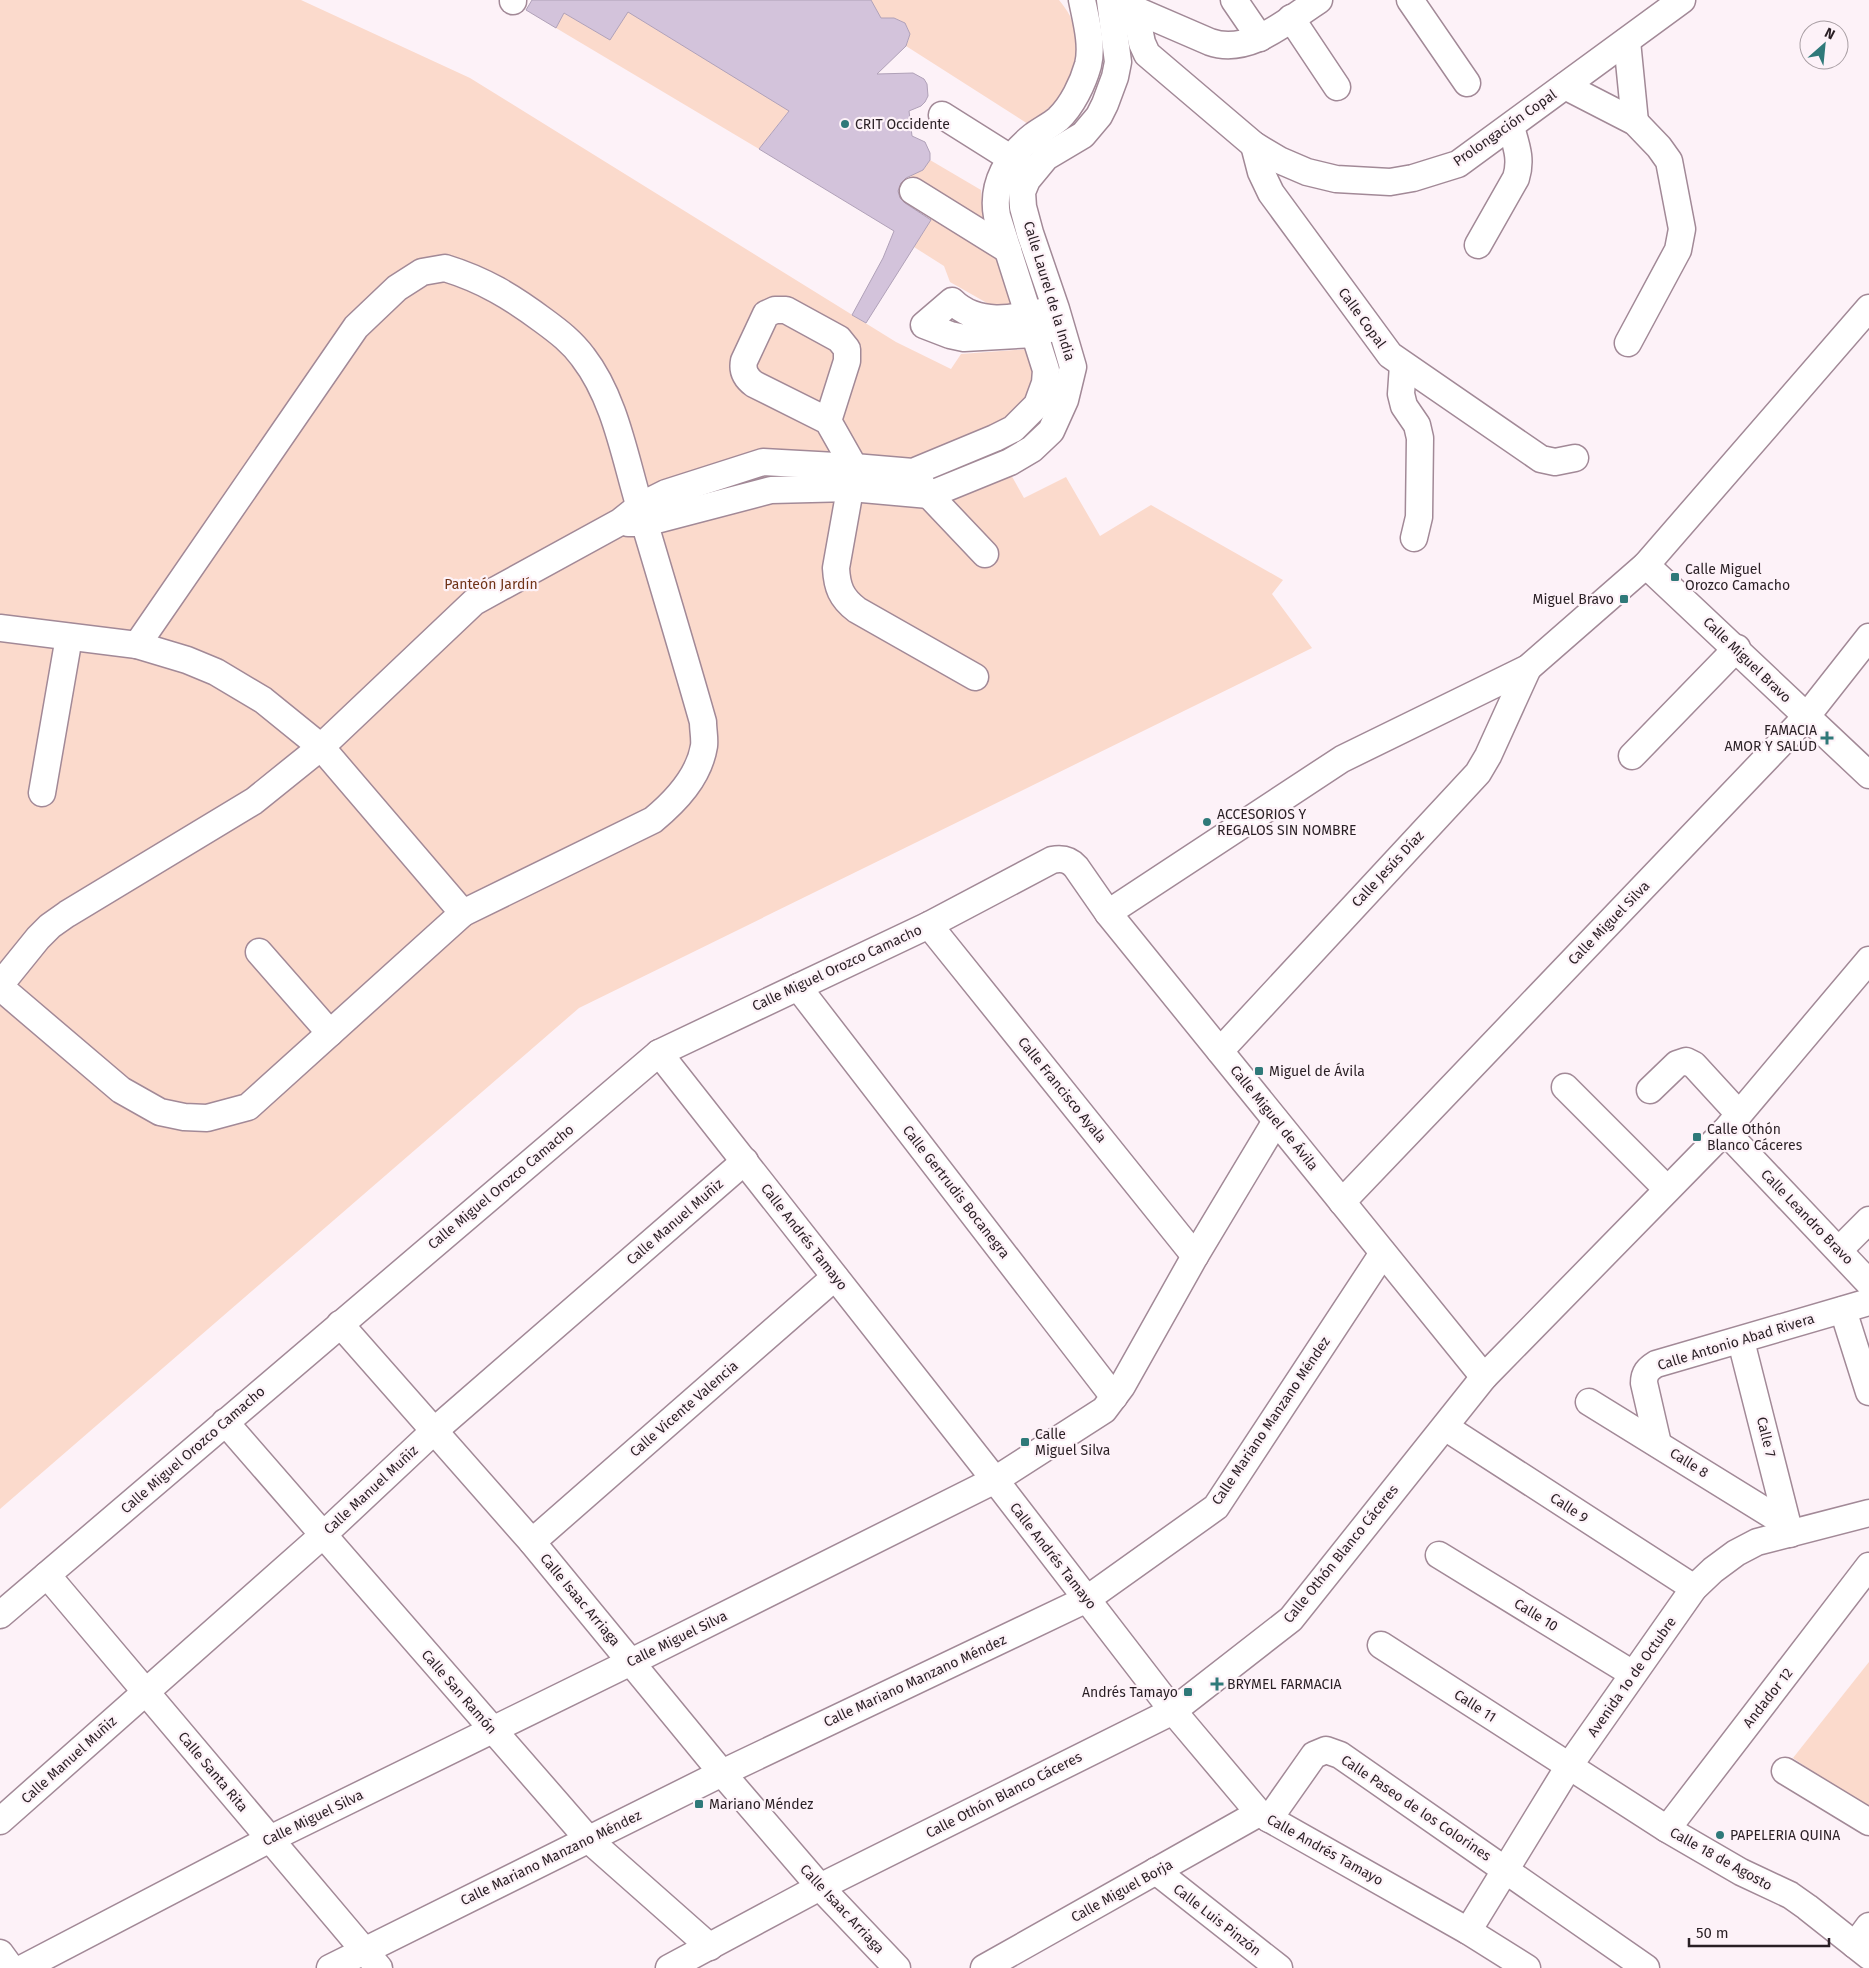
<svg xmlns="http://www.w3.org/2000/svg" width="1869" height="1968" font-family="'Fira Sans',sans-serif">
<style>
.green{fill:#fbdacc}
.building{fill:#d3c3db;stroke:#b0a1b8}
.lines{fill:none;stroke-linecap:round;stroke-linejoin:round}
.minor-casing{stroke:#a28997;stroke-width:29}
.minor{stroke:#fff;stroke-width:26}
.poi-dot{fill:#2f7979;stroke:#fdf2f8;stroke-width:2}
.labels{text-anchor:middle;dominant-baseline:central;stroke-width:4.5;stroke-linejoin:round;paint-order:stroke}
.poi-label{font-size:14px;fill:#291f24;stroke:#fdf2f8;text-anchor:start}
.street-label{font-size:14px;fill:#291f24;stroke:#fdf2f8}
.park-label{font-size:14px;fill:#703317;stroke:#fdf2f8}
</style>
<rect width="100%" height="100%" fill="#fdf2f8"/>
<g class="green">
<path d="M0,0H301L470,78L896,342L951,369L961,354L1029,349C1030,355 1033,361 1034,367C1039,398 1008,417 988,434L1024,498L1066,477L1100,536L1151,505L1283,580L1272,594L1312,648L579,1008L0,1509Z"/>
<path d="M635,0L646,23L778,104L836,50L759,149L556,28L564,13L610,40Z"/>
<path d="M871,0H1059C1063,5 1067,10 1070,16C1082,43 1077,81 1055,102C1047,110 1037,117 1028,124L906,46C916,28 901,14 882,20Z"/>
<path d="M930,160L981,190L984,227L910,180L911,173L923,170Z"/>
<path d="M930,214L993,250L1012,304L1001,311L950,282L944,266L914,247L930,220Z"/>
<path d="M1869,1662V1810L1793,1758Z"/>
</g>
<path class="building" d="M532,0H871L881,18H894L905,23L910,34L906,46L877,74L913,73L924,79L927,84L928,96L925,102L921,106L909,111L912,136L925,142L930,153V160L923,170L906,178L901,183L898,191L900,198L905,203L931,220L866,323L852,315L883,258L894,231L759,149L789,111L628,12L610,40L564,13L556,28L526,10Z"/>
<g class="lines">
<defs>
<g id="minor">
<path d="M513,0V1"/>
<path d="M1234,0L1260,38"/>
<path d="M1410,0L1467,83"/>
<path d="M1122,4L1210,42C1249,56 1288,20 1319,0"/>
<path d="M1135,9L1142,43L1147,54L1254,145L1279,160L1307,172L1336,179L1390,182L1413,178L1458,164L1682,0"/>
<path d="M1291,18L1337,87"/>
<path d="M1627,41L1635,122"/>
<path d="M1565,86L1635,122L1659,147L1669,161L1682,229L1678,250L1628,343"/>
<path d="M942,115L1026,168"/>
<path d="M1254,145L1261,172L1271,193L1390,355L1541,459L1555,462L1575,458"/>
<path d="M913,191L1008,250"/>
<path d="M1478,245L1516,178C1522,159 1516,145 1511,127"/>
<path d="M445,268C484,280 512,297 544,321C559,332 572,342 583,357C614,397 624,453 638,501C660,575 682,648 703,722C703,730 705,739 704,746C699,777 676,801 653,820L463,913L321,747L263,700L216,672L187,660L137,645L356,327L397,288L422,272Z"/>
<path d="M1046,311C1013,319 977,326 952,301L924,325L950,335L964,338L1035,334L1049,329"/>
<path d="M1403,365L1401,394L1404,406L1417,425L1420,438L1419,517L1414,538"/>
<path d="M828,421L754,384C746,378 742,371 744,361L766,314L775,310H786L839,339L847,349V361L828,421L854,467L836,568C837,587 841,598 857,610L975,677"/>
<path d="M919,481L929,495L985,554"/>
<path d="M628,523H645L771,490L851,488L929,495L1010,462L1032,449L1051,431L1065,400L1073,367L1056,309L1030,233L1023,207L1022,192L1027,180L1046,157L1083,135L1099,116L1105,104L1115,77L1118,62L1110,0"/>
<path d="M1646,565L1869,775"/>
<path d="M0,628L137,645"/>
<path d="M1632,756L1737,648"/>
<path d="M42,793L69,637"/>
<path d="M1108,913L1342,759L1528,668L1646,565L1869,308"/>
<path d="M929,925L1195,1256"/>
<path d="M259,952L330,1033"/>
<path d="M0,985L38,938L50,926L67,914L254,801L321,747L474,602L620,522L640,506L666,493L763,462L854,467L913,472L995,438L1013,429L1037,405L1045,383L1046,370L997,216C991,184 1008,156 1033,136C1041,130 1051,125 1058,119C1072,106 1083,83 1088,65C1093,45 1086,20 1082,0"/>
<path d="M0,987L121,1090L160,1112L184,1117L207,1118L248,1107L463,913"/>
<path d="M798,987L1114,1397"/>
<path d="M1220,1051L1478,773L1488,756L1528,668"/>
<path d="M659,1053L995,1480L1173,1711L1259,1813L1468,1931L1527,1968"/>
<path d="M1565,1087L1667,1189"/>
<path d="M1650,1090L1677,1064L1686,1061L1694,1065L1739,1114"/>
<path d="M1725,1131L1869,1283"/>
<path d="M1342,1202L1806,717L1869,637"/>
<path d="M1839,1250L1869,1220"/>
<path d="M1843,1310L1869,1392"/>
<path d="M340,1324L532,1542L722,1773L820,1887L897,1968"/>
<path d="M1741,1341L1790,1534"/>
<path d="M1589,1402L1788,1525"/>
<path d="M225,1422L589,1840L710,1947"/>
<path d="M1445,1427L1694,1588"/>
<path d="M1658,1444L1644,1383C1644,1373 1648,1369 1656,1364L1869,1302"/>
<path d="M532,1542L835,1277"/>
<path d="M1439,1555L1633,1674"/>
<path d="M47,1575L379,1968"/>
<path d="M0,1615L659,1053L929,925L1052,860C1062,858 1069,859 1076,867L1108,913L1484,1377"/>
<path d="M1381,1645L1667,1829L1741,1872L1790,1895L1807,1907L1869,1956"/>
<path d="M1785,1771L1869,1822"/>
<path d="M1269,1819L1314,1755L1326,1750L1340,1755L1646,1968"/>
<path d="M0,1821L323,1535L434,1431L745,1161"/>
<path d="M1667,1829L1869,1566"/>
<path d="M1156,1871L1279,1968"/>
<path d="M1468,1931L1569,1766L1694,1588L1713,1570L1736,1553L1757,1542L1869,1513"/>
<path d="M1855,1945L1869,1926"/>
<path d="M0,1953L11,1968"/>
<path d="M23,1968L270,1839L631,1662L995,1480L1104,1410L1122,1386L1195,1256L1276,1121"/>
<path d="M330,1968L722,1773L1087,1599L1216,1507L1383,1253"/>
<path d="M669,1968L820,1887L1173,1711L1291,1619L1484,1377L1725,1131L1869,960"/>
<path d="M984,1968L1259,1813"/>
</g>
</defs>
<use href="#minor" class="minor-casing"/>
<use href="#minor" class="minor"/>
</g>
<g class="poi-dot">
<circle cx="845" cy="124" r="5"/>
<rect x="1670" y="572" width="10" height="10" rx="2.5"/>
<rect x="1619" y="594" width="10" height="10" rx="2.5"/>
<path d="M1824.5 730.5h5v5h5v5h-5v5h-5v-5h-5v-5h5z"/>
<circle cx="1207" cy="822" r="5"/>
<rect x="1254" y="1066" width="10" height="10" rx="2.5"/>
<rect x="1692" y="1132" width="10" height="10" rx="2.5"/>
<rect x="1020" y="1437" width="10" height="10" rx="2.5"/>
<path d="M1214.5 1676.5h5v5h5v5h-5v5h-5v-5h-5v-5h5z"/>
<rect x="1183" y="1687" width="10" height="10" rx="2.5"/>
<rect x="694" y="1799" width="10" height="10" rx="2.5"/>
<circle cx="1720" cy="1835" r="5"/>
</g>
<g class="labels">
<g class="poi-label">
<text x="855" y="124">CRIT Occidente</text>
<text x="1685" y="569">Calle Miguel<tspan x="1685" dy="16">Orozco Camacho</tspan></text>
<text x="1614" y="599" text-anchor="end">Miguel Bravo</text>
<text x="1817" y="730" text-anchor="end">FAMACIA<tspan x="1817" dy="16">AMOR Y SALUD</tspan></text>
<text x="1217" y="814">ACCESORIOS Y<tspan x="1217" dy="16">REGALOS SIN NOMBRE</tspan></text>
<text x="1269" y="1071">Miguel de Ávila</text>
<text x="1707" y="1129">Calle Othón<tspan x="1707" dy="16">Blanco Cáceres</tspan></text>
<text x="1035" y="1434">Calle<tspan x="1035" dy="16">Miguel Silva</tspan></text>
<text x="1227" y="1684">BRYMEL FARMACIA</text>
<text x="1178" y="1692" text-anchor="end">Andrés Tamayo</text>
<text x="709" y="1804">Mariano Méndez</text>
<text x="1730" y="1835">PAPELERIA QUINA</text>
</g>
<g class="street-label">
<text transform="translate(1505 128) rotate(-35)">Prolongación Copal</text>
<text transform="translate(1049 291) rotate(73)">Calle Laurel de la India</text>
<text transform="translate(1362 318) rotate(54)">Calle Copal</text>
<text transform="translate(1747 660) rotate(44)">Calle Miguel Bravo</text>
<text transform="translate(1388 869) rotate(-47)">Calle Jesús Díaz</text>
<text transform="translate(1609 923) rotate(-46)">Calle Miguel Silva</text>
<text transform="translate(837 968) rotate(-25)">Calle Miguel Orozco Camacho</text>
<text transform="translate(1062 1090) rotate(51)">Calle Francisco Ayala</text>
<text transform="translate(1274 1118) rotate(51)">Calle Miguel de Ávila</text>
<text transform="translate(501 1187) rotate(-40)">Calle Miguel Orozco Camacho</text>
<text transform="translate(956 1192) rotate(52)">Calle Gertrudis Bocanegra</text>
<text transform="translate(1807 1217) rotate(46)">Calle Leandro Bravo</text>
<text transform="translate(675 1222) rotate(-41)">Calle Manuel Muñiz</text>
<text transform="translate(804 1237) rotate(52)">Calle Andrés Tamayo</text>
<text transform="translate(1736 1342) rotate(-17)">Calle Antonio Abad Rivera</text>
<text transform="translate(684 1409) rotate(-41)">Calle Vicente Valencia</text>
<text transform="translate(1271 1421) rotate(-56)">Calle Mariano Manzano Méndez</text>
<text transform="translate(1766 1437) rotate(76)">Calle 7</text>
<text transform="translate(193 1450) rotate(-41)">Calle Miguel Orozco Camacho</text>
<text transform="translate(1689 1463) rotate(32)">Calle 8</text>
<text transform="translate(371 1490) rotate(-43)">Calle Manuel Muñiz</text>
<text transform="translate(1569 1508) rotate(33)">Calle 9</text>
<text transform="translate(1341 1554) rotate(-51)">Calle Othón Blanco Cáceres</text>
<text transform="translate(1053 1556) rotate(52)">Calle Andrés Tamayo</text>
<text transform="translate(580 1600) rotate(50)">Calle Isaac Arriaga</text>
<text transform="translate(1536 1615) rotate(32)">Calle 10</text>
<text transform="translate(677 1639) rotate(-26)">Calle Miguel Silva</text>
<text transform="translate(1632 1677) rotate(-55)">Avenida 1o de Octubre</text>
<text transform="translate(915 1681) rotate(-25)">Calle Mariano Manzano Méndez</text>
<text transform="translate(459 1692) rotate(49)">Calle San Ramón</text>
<text transform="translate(1768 1698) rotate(-52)">Andador 12</text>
<text transform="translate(1475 1706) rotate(33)">Calle 11</text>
<text transform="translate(69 1760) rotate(-42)">Calle Manuel Muñiz</text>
<text transform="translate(213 1772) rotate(50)">Calle Santa Rita</text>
<text transform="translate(1004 1795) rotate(-27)">Calle Othón Blanco Cáceres</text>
<text transform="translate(1416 1808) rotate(34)">Calle Paseo de los Colorines</text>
<text transform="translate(313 1818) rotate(-26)">Calle Miguel Silva</text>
<text transform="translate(1325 1850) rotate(29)">Calle Andrés Tamayo</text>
<text transform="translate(551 1858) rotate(-26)">Calle Mariano Manzano Méndez</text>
<text transform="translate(1721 1859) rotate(29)">Calle 18 de Agosto</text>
<text transform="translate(1122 1891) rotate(-29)">Calle Miguel Borja</text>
<text transform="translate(842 1909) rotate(47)">Calle Isaac Arriaga</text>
<text transform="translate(1217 1920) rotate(38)">Calle Luis Pinzón</text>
</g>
<g class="park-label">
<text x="491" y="584">Panteón Jardín</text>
</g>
</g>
<g transform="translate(1824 45) rotate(27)"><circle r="24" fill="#fdf2f8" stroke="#a89ea3"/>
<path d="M0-4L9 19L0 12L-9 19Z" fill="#2f7979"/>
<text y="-8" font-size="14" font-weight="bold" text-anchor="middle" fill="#291f24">N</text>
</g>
<path d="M1689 1938v8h140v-8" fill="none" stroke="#291f24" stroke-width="2.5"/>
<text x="1696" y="1938" font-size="15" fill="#291f24" stroke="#fdf2f8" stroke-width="4" paint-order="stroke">50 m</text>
</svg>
